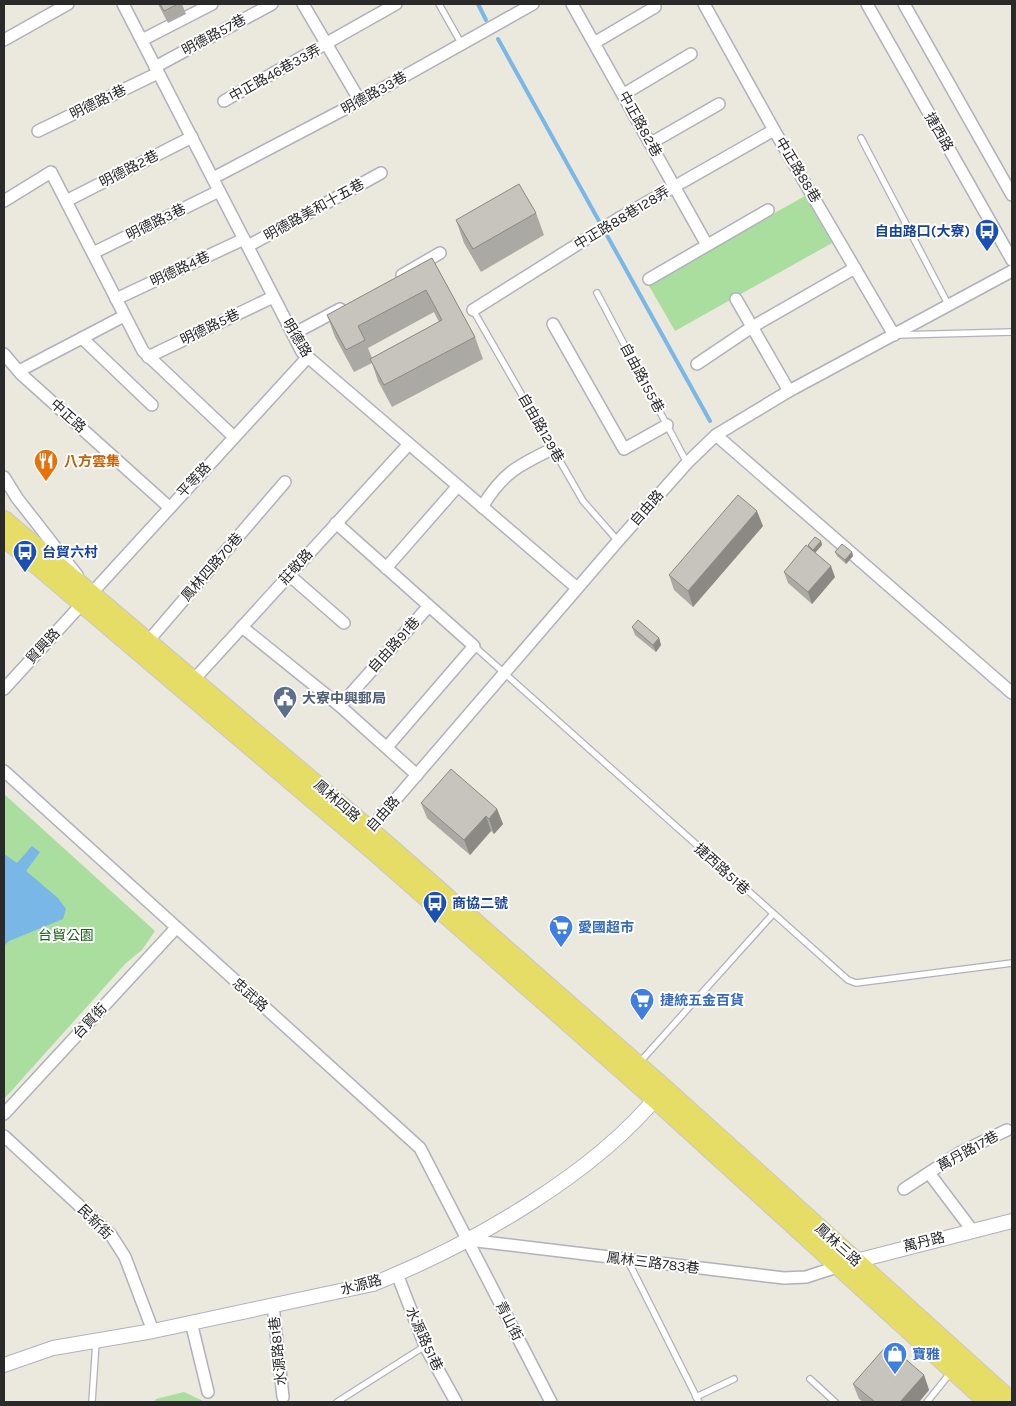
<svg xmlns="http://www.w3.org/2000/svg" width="1016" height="1406" font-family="Karla,'Noto Sans TC',sans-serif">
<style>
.green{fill:#a9de9e}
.water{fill:#78b7e6}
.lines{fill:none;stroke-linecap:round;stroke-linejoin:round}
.stream{stroke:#78b7e6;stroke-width:4}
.service-casing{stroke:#b1b1bd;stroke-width:8}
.minor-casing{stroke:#b1b1bd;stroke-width:14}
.tertiary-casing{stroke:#b1b1bd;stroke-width:16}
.primary-casing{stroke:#c8c8c8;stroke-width:20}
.service{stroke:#fff;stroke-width:5.5}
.minor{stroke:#fff;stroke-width:11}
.tertiary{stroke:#fff;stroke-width:14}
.primary{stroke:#e6dd67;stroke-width:18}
.wall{fill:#aba9a3;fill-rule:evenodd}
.shaded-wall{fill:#8b8984}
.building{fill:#c7c4bd;stroke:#8b8984}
.labels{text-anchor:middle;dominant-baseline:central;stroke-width:4;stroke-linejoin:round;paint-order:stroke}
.street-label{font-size:14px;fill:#2a2a2a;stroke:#fff}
.transit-label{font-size:14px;font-weight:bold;fill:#164399;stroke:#fff;text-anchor:start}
.food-label{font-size:14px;font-weight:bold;fill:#c56008;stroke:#fff;text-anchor:start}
.service-label{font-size:14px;font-weight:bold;fill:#4e5e75;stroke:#fff;text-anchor:start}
.shop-label{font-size:14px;font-weight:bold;fill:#366cbe;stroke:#fff;text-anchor:start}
.park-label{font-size:14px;fill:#22621f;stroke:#fff}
</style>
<rect width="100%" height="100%" fill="#ebe8dd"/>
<g class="green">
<path d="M805,196L832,243L675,331L648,284Z"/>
<path d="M4,794L155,931L142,950L126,963L5,1098Z"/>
<path d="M184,1392L205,1402H154L156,1399Z"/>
</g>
<path class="water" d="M32,846L40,852L26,871L58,898L66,909L63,919L9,941L4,946V854L17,863Z"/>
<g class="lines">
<g class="stream">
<path d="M478,4L486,20"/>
<path d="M498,39L710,421"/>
</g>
<defs>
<g id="service">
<path d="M439,4L461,43"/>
<path d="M861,138L949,306"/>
<path d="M597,293L687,463"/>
<path d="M473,310L583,501L618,541"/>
<path d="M898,335L1012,332"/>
<path d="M474,646L848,980L856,983L1012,963"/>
<path d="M639,1063L773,914"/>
<path d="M627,1259L699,1402"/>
<path d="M810,1379L835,1402"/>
<path d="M696,1397L734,1379"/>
<path d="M92,1402L96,1342"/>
<path d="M337,1402L425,1346"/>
<path d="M927,1402L951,1372"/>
</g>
<g id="minor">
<path d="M123,4L302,352L577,588"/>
<path d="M303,4L360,101"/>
<path d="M572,4L707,245"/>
<path d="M704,4L774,130L894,335"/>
<path d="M867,4L1012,260"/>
<path d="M904,4L1012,195"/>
<path d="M4,40L68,4"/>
<path d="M142,40L212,4"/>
<path d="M594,43L655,7"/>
<path d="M155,67L272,4"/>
<path d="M624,94L691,54"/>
<path d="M224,101L396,4"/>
<path d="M38,131L158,73"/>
<path d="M651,143L719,104"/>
<path d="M213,178L360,101L533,4"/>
<path d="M4,201L51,172L143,351L234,437"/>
<path d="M66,201L192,137"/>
<path d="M248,246L381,173"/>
<path d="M93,253L219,191"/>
<path d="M402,275L440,253"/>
<path d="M649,279L768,210"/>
<path d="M116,299L244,239"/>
<path d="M736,299L789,391"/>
<path d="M473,310L621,217L774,130"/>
<path d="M553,324L624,449L667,425"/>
<path d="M293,334L340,309"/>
<path d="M82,338L152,405"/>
<path d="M4,354L21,374L169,507"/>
<path d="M148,357L273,297"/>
<path d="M697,364L752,327L855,268"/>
<path d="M19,371L124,316"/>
<path d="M716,435L1012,693"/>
<path d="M4,477L17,498L77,575"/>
<path d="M482,507C503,473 517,466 552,449"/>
<path d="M336,523L474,646L387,747"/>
<path d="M386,568L457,487"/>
<path d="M289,575L344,623"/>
<path d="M242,627L340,706L417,775"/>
<path d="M144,646L285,482"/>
<path d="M189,685L408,445"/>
<path d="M4,689L307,358"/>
<path d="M340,706L428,607"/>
<path d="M4,771L420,1148L551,1402"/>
<path d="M365,835L618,541L687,463L716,435L789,391L1012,271"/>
<path d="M4,1114L176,928"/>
<path d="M4,1136L111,1235L125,1257L153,1331"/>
<path d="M929,1173L972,1230"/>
<path d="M904,1189L959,1153L1007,1130"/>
<path d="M468,1240L784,1278L806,1277L837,1267"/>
<path d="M397,1274L425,1346L456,1402"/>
<path d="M273,1305L283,1397"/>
<path d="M191,1322L208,1392"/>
</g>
<g id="tertiary">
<path d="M848,1263L1012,1221"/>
<path d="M4,1365L53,1348L153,1331L373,1284C470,1245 594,1175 660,1093"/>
</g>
<g id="primary">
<path d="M4,520L370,830L664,1088L1012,1402"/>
<path d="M4,537L376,853L655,1099L988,1402"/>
</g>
</defs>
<use href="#service" class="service-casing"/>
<use href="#minor" class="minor-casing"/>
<use href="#tertiary" class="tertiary-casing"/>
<use href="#primary" class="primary-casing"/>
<use href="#service" class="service"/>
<use href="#minor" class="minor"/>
<use href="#tertiary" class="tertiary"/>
<use href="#primary" class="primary"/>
</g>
<g class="wall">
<path d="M158,4H182L186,14L168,23Z"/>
<path d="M536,213L544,235L481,272L464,243L456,220Z"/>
<path d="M432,258L475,337L483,359L392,407L378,381L372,363L354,372L335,337L327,315ZM434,312L439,322L372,358L368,348Z"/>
<path d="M763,526L693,607L674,590L669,575Z"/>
<path d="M821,541L822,545L815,553L835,577L812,604L788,583L784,572L808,547V545Z"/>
<path d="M835,552H852L853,556L846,564L837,556Z"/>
<path d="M632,627L659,638L661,645L656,652L635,635Z"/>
<path d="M421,803L497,809L503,824L494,834L491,831L470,855L427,818Z"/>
<path d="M924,1375L929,1390L919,1402H863L859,1399L853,1384Z"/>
</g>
<g class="shaded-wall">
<path d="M757,511L763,526L693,607L688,591Z"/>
<path d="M821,541L822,545L814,554L813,550Z"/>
<path d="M852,552L853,556L846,564L845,560Z"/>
<path d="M831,566L835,577L812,604L808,592Z"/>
<path d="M659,638L661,645L656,652L653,645Z"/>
<path d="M497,809L503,824L494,834L489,819Z"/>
<path d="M486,816L491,831L470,855L464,840Z"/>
<path d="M924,1375L929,1390L919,1402H900Z"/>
</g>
<g class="building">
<path d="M160,4H178L164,11Z"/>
<path d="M519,184L536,213L473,249L456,220Z"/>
<path d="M432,258L475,337L384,385L370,359L442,320L426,290L358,326L365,340L346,350L327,315Z"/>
<path d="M738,495L757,511L688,591L669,575Z"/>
<path d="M815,537L821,541L813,550L808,545Z"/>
<path d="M842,544L852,552L845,560L835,552Z"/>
<path d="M806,545L831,566L808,592L784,572Z"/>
<path d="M638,620L659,638L653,645L632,627Z"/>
<path d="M451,769L497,809L489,819L486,816L464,840L421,803Z"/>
<path d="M888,1344L924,1375L900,1402H875L853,1384Z"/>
</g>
<defs>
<symbol id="bus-pin" viewBox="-11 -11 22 30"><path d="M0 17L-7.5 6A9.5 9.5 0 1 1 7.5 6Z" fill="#1a4fb4" stroke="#fff"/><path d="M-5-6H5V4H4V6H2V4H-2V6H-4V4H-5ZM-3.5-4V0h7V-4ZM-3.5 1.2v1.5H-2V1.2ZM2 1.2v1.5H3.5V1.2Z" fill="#fff"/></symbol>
<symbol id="restaurant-pin" viewBox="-11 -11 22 30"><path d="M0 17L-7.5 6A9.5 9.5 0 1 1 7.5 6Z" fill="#e8710a" stroke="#fff"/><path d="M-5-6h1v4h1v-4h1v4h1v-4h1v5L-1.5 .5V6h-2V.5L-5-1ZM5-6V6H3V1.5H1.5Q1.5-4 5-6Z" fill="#fff"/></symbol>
<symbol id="civic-pin" viewBox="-11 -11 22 30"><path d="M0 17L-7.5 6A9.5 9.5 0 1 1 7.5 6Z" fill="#5c6f8a" stroke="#fff"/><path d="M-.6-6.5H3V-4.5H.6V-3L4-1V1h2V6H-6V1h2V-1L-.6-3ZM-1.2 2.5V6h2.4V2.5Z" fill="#fff"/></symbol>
<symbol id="supermarket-pin" viewBox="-11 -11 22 30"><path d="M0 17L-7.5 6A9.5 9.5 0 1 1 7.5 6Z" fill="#3f7fe0" stroke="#fff"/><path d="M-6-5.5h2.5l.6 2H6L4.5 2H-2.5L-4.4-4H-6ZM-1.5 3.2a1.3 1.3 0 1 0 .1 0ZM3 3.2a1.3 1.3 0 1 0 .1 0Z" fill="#fff"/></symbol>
<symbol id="shop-pin" viewBox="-11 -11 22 30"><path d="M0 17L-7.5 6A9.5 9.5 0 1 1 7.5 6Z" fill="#3f7fe0" stroke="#fff"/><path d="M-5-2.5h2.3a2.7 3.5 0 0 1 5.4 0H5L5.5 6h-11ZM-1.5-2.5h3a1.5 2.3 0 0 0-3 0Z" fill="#fff"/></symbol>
</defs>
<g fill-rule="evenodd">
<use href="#bus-pin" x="973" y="217" width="28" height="38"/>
<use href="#restaurant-pin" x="32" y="447" width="28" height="38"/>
<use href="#bus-pin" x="11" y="538" width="28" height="38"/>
<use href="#civic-pin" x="271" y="684" width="28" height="38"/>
<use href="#bus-pin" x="421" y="889" width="28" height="38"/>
<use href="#supermarket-pin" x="547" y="913" width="28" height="38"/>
<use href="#supermarket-pin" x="628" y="986" width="28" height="38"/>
<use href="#shop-pin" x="881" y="1340" width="28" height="38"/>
</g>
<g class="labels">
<g class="street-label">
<text transform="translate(214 35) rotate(-28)">明德路57巷</text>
<text transform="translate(275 73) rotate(-29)">中正路46巷33弄</text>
<text transform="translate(374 93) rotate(-29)">明德路33巷</text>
<text transform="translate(98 102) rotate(-26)">明德路1巷</text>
<text transform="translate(640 124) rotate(61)">中正路82巷</text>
<text transform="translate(939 132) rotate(60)">捷西路</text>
<text transform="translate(129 169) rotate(-27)">明德路2巷</text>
<text transform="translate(798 170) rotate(59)">中正路88巷</text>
<text transform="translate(314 210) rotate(-29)">明德路美和十五巷</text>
<text transform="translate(622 218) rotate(-31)">中正路88巷128弄</text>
<text transform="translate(156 222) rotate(-26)">明德路3巷</text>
<text transform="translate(180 269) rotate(-25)">明德路4巷</text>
<text transform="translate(210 327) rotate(-26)">明德路5巷</text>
<text transform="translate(297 338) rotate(59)">明德路</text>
<text transform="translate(642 378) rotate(62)">自由路155巷</text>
<text transform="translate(68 416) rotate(42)">中正路</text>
<text transform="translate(541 428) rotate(60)">自由路129巷</text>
<text transform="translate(194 480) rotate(-47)">平等路</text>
<text transform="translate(647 508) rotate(-49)">自由路</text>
<text transform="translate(212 567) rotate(-49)">鳳林四路70巷</text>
<text transform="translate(296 567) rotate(-48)">莊敬路</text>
<text transform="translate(394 645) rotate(-48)">自由路91巷</text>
<text transform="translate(43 646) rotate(-47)">貿興路</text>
<text transform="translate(337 801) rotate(41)">鳳林四路</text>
<text transform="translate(383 814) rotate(-49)">自由路</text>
<text transform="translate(722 869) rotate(42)">捷西路51巷</text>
<text transform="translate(250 995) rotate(42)">忠武路</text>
<text transform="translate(90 1021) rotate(-47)">台貿街</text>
<text transform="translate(968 1151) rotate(-29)">萬丹路17巷</text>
<text transform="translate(95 1222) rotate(45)">民新街</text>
<text transform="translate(924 1242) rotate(-14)">萬丹路</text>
<text transform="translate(838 1245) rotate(42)">鳳林三路</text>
<text transform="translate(653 1263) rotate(7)">鳳林三路783巷</text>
<text transform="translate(361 1285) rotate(-15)">水源路</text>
<text transform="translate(509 1321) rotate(63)">青山街</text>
<text transform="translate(424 1339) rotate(65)">水源路51巷</text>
<text transform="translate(278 1351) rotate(-96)">水源路81巷</text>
</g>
<g class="transit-label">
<text x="970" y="231" text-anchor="end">自由路口(大寮)</text>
<text x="42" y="552">台貿六村</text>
<text x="452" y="903">商協二號</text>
</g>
<g class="food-label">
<text x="64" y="461">八方雲集</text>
</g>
<g class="service-label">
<text x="302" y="698">大寮中興郵局</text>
</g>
<g class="shop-label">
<text x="578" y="927">愛國超市</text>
<text x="660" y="1000">捷統五金百貨</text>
<text x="912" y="1354">寶雅</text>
</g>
<g class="park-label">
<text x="66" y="935">台貿公園</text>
</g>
</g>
<rect width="1016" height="1406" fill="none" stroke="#2a2a2a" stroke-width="10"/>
</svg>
